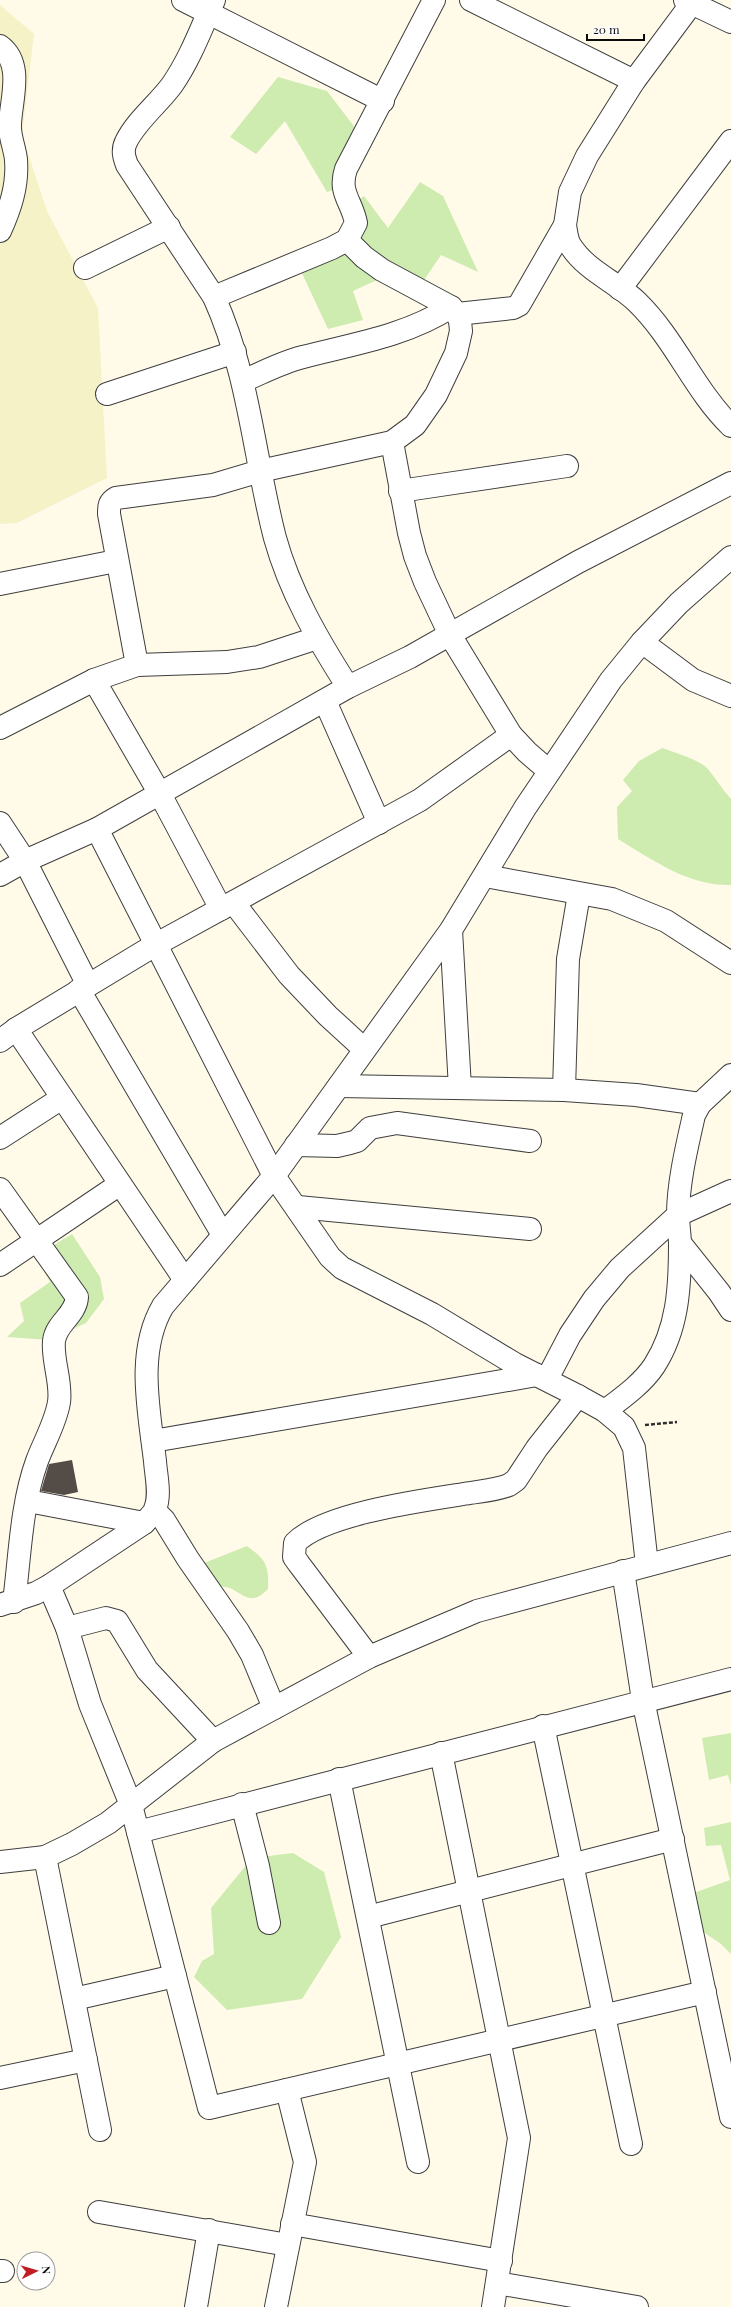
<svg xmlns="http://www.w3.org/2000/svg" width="731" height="2307" font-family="'Playfair Display',serif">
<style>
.farmland{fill:#f6f2c7}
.green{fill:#ceebb0}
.building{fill:#544c46}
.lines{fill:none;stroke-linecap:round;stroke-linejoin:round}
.minor-casing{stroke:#3e3e3e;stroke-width:24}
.path{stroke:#2d2d2d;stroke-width:2.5;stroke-dasharray:4 2;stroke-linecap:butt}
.minor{stroke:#fff;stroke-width:22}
</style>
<rect width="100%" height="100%" fill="#fffbe8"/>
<path class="farmland" d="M0,5L34,34L22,135L47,211L98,308L107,478L17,523L0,524Z"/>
<g class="green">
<path d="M278,77L327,91L366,142L342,187L327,192L285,121L256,154L230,137Z"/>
<path d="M420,182L443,196L478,272L441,255L420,286L379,279L353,291L363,320L328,329L300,269L355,224L353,203L364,196L388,228Z"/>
<path d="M662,748C674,752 700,760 708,769C716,779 722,789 731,799V885C688,886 653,860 618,839L617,807L632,791L623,780L639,761Z"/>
<path d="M72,1234L100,1277L104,1299L86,1323L49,1340L7,1337L24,1321L20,1303L50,1282L36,1256Z"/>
<path d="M247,1546C266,1560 269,1565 268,1589C251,1606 246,1596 230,1588C224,1586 217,1588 211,1585C205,1582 199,1572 194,1567Z"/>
<path d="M731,1733V1786L728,1775L709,1780L702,1738Z"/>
<path d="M731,1822V1954L721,1944L702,1931L691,1894L730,1880L721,1845L706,1846L704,1828Z"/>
<path d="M293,1853L324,1872L341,1937L302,1999L227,2010L194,1977L202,1961L214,1954L211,1908L252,1858Z"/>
</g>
<path class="building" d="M72,1460L78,1492L64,1495L41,1491L49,1464Z"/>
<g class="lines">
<defs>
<g id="minor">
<path d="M183,0L383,101"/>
<path d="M214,0C201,29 190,59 172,85C158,104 136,121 126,142C122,150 124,157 127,165L214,297C249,374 254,457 275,538C290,592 318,640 348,687"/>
<path d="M471,0L634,81"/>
<path d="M685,0L731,22"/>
<path d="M0,46C24,64 11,99 10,124C9,136 15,148 16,160C18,186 10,209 0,231"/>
<path d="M565,225C566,231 567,240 570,245C586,271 617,282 637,302C675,339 694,390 731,426"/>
<path d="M85,268L169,227"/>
<path d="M620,289L731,141"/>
<path d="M214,297L332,248L347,240L356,223C352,201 338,193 346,169L434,0"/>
<path d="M457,314L513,308L519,305L565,225L570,192L587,156L634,81L692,3"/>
<path d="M243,381C262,373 282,362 303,357C353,344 406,336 451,307"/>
<path d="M107,394L235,352"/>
<path d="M392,442L409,533L415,556L425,582L450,635L511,735L527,752L549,771"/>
<path d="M400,491L567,466"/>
<path d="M0,584L116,561"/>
<path d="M642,642L693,680L731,696"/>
<path d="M137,665L109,514C109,506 109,502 116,498L213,485L260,471L392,442L415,425L436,395L456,353L461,331L460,321L457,314L451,307L382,270L364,257L347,240"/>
<path d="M94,680L160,794L221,909"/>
<path d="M325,701L379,823"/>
<path d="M0,728L94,680L137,665L227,662L259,657L317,638"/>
<path d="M0,823L25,861L88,985"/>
<path d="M97,829L274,1176L330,1257L342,1268L432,1314L515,1364L578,1396L605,1411L624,1427L634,1448L647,1565"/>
<path d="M0,875L25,861L97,829L348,687L410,657L578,562L731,483"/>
<path d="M485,876L612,899L666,921L731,963"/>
<path d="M234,903L289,975L328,1016L364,1049"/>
<path d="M451,930L460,1088"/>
<path d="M79,990L223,1235"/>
<path d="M16,1029L185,1280"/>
<path d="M0,1041L16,1029L155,945L420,800L511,735"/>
<path d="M339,1086L564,1090L636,1095L700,1104"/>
<path d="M564,1090L568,959L579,894"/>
<path d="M0,1138L62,1098"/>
<path d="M296,1145L337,1146L350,1143L357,1141L370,1128L397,1123L530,1141"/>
<path d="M0,1189L77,1297C76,1315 56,1323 54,1341C52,1361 62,1382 59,1402C56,1422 44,1442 37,1461C21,1505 20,1556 14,1602"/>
<path d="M298,1207L530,1229"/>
<path d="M680,1243L719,1292L731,1310"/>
<path d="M0,1265L120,1184"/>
<path d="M547,1379L570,1335L594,1299L620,1268L678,1215L731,1191"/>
<path d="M605,1411C622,1398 642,1384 654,1366C678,1329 680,1287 680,1245C680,1235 678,1225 678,1215C678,1183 687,1146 694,1115L700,1104L731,1075"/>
<path d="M153,1441L537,1375"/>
<path d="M28,1501L144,1523"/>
<path d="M155,1511L164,1520L188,1559L238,1631L252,1655L274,1708"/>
<path d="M623,1571L643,1700L731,2117"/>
<path d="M49,1586L67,1628L90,1704L131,1805L209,2108L705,1992"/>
<path d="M0,1605L36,1593L49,1586L144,1523C147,1519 154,1514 155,1509C161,1495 156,1476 155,1461C149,1410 136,1352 163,1306L274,1176L451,930L525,808L611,680L642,642L679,603L731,557"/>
<path d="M67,1628L106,1618L117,1621L147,1670L213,1741"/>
<path d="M369,1657L299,1564L294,1557L295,1543C324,1513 426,1500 470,1493C483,1491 496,1490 509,1485L516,1480L537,1448L578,1396"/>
<path d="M543,1726L631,2144"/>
<path d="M441,1753L519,2138L493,2307"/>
<path d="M339,1779L418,2162"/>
<path d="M242,1804L258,1866L269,1923"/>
<path d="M138,1832L731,1679"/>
<path d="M45,1857L100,2130"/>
<path d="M0,1862L45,1857L72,1844L108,1823L213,1741L369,1657L477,1611L731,1543"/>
<path d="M368,1917L673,1839"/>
<path d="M74,1999L175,1976"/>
<path d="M0,2078L86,2060"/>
<path d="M99,2212L288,2245"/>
<path d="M292,2224L501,2261"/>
<path d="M0,2271H3"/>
<path d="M497,2283L637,2307"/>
<path d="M196,2307L209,2230"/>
<path d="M276,2307L305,2162L287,2090"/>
</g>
</defs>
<use href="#minor" class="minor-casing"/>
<path class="path" d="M645,1425L677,1422"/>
<use href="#minor" class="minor"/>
</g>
<g transform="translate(36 2271) rotate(85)"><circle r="19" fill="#ffffff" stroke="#9d9d9d"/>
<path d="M0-3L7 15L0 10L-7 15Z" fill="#c21c23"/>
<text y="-6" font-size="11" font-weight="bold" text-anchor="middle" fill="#0b0b0b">N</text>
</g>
<path d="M587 34v6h57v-6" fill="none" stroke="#0b0b0b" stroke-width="2"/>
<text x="593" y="34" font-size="12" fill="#0b0b0b" stroke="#ffffff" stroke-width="3" paint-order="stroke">20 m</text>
</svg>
